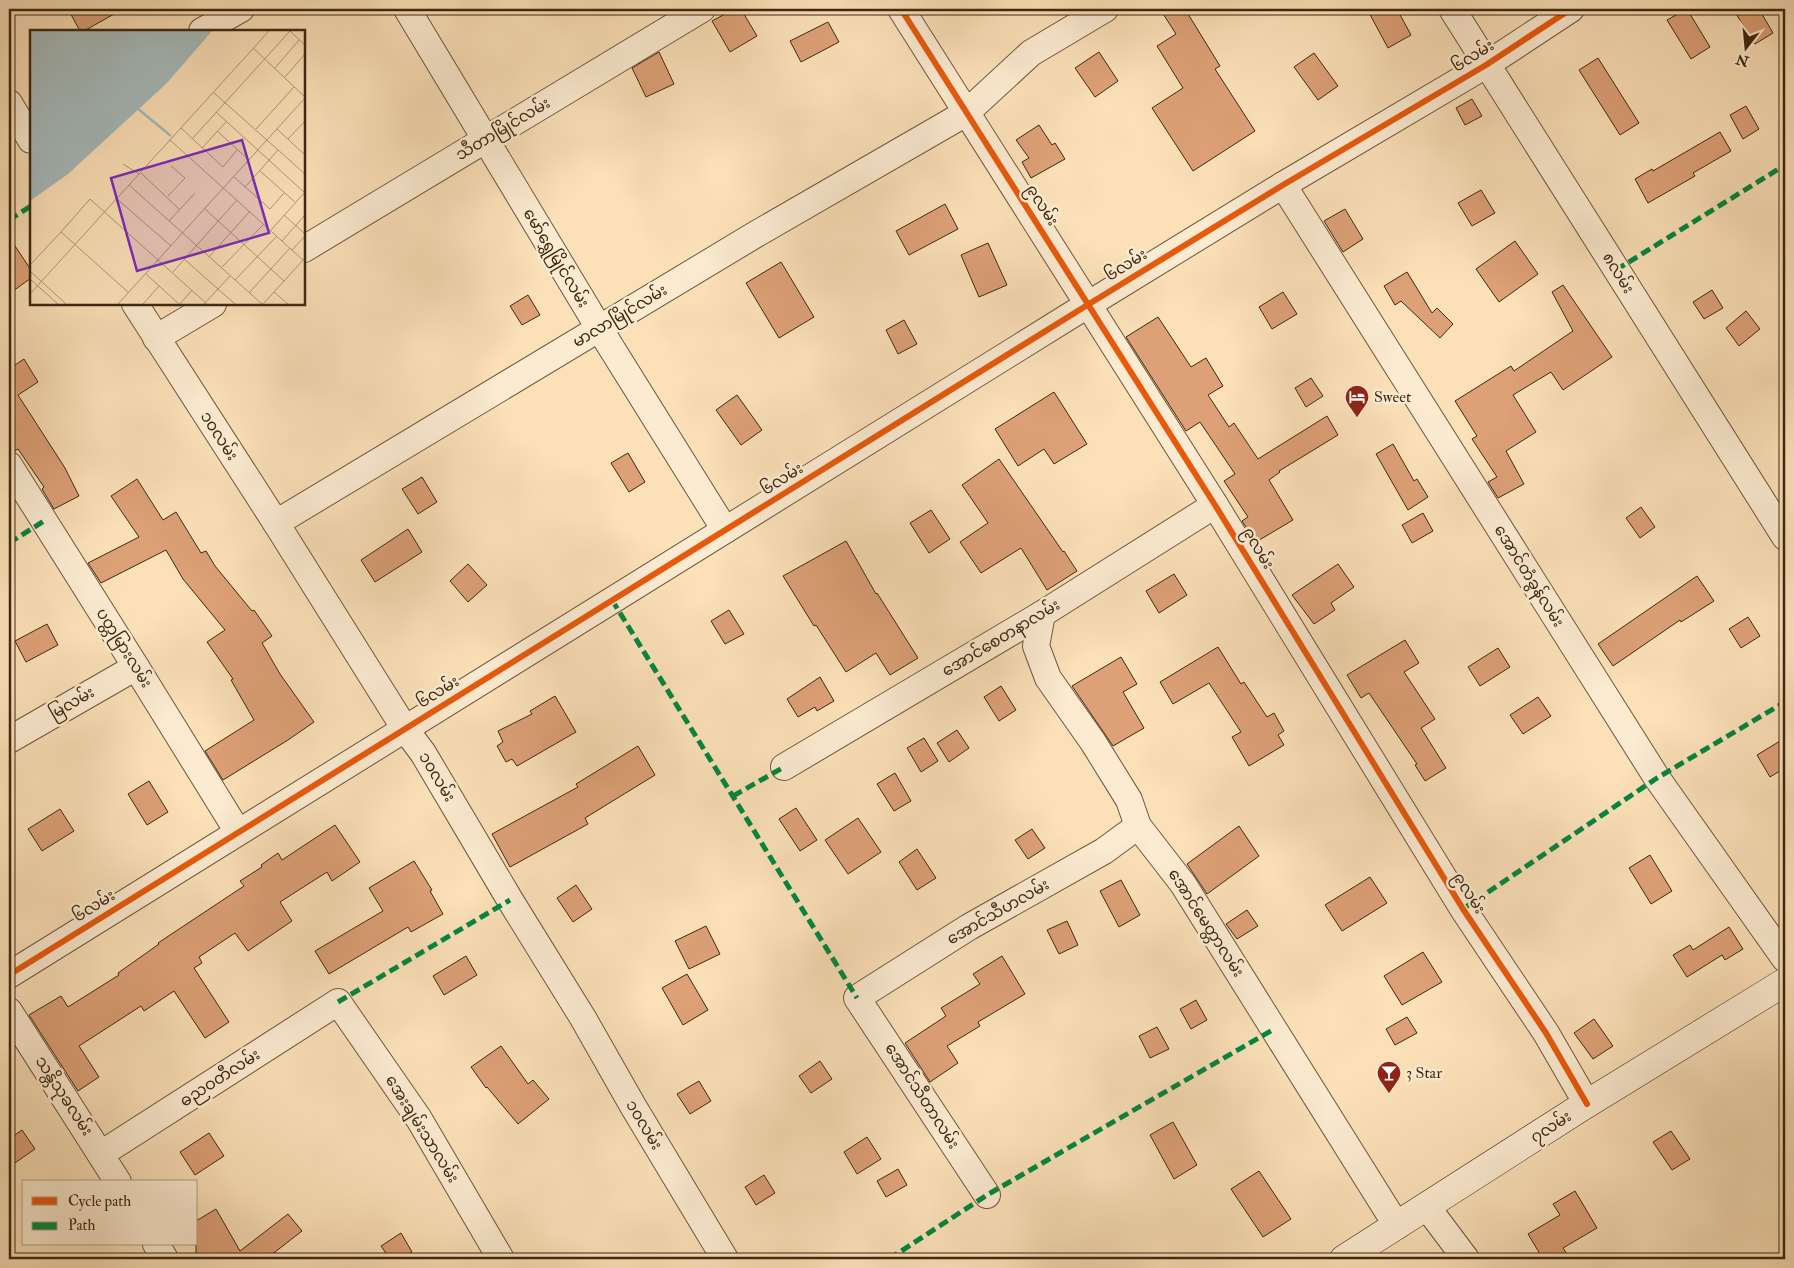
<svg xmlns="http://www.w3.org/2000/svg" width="1794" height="1268" font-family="'IM FELL Double Pica','Noto Sans Myanmar',serif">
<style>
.building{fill:#dda077;stroke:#3e2910}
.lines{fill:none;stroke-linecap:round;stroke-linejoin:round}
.street-casing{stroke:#6d573a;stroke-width:28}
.secondary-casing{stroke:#3e2910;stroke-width:29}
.street{stroke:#fcebd1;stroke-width:26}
.secondary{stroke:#fcebd1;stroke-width:28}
.quiet{stroke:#00873e;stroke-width:5;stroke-dasharray:10 5;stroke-linecap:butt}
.cycleway-casing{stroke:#fcebd1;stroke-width:9}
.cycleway{stroke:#e8590c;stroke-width:6}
.labels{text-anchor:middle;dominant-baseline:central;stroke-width:5;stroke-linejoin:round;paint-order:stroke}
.street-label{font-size:16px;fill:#3e2910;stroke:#fcebd1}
.poi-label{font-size:16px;fill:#3e2910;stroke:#fcebd1;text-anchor:start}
.inset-river{fill:none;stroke:#a5babb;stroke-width:2.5}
.inset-road{fill:none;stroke:#af9775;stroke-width:1}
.view{fill:#7b2cbf;fill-opacity:0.15;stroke:#7b2cbf;stroke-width:2.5}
.inset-edge{fill:none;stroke:#3e2910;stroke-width:2.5}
</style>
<rect width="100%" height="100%" fill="#fbe0b8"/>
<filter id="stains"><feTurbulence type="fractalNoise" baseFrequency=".004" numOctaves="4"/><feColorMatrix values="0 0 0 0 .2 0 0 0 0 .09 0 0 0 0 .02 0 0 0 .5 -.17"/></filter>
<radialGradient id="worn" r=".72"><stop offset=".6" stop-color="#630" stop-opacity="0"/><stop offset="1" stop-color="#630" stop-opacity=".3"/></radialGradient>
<g class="building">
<path d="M68,9H123L84,31H80Z"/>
<path d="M734,9H741L757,36L730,52L712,21Z"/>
<path d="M1160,9H1185L1220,66L1215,69L1255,131L1193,171L1152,108L1183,88L1157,46L1176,34Z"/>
<path d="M1367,9H1397L1411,35L1388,48Z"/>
<path d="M1687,9L1710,47L1691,59L1667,20Z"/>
<path d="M1733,9H1759L1773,33L1755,44Z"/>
<path d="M828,22L839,42L801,62L790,41Z"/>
<path d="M659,52L674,84L646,97L632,68Z"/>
<path d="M1099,52L1118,81L1095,97L1075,68Z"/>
<path d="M1314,53L1338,86L1318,100L1294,67Z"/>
<path d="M1598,58L1639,123L1620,135L1579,70Z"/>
<path d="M1472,99L1482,116L1465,125L1456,108Z"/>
<path d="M1746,106L1759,129L1743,139L1730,115Z"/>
<path d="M1039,125L1052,145L1055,143L1065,159L1031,178L1022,162L1029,158L1016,140Z"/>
<path d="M1720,132L1731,151L1693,173L1695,176L1648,203L1635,179L1652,169L1653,171Z"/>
<path d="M1481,190L1495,213L1472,226L1458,203Z"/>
<path d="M945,204L958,229L909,255L896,231Z"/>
<path d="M1345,209L1363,239L1343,252L1324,221Z"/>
<path d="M9,237L31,270V278L9,294Z"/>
<path d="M1515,241L1538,274L1499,302L1476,269Z"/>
<path d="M988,243L1007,285L979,297L961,255Z"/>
<path d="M781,262L814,317L779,338L746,283Z"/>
<path d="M1407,272L1432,313L1437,308L1453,324L1440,338L1401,301L1395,305L1384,286Z"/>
<path d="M1563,285L1612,357L1563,390L1551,372L1513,395L1536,432L1506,451L1524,484L1498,498L1488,482L1497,477L1472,439L1477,436L1455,401L1511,366L1514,371L1573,331L1552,292Z"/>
<path d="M1712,290L1723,308L1704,319L1693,302Z"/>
<path d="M1283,292L1297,314L1272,329L1259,307Z"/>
<path d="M528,295L540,315L522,325L510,306Z"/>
<path d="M1746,311L1760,329L1739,346L1726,328Z"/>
<path d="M1158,317L1191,367L1206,358L1223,386L1208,395L1229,427L1234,423L1258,459L1327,416L1338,435L1279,471L1280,472L1269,480L1293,520L1256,542L1242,521L1248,517L1224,481L1235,474L1200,422L1186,431L1126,337Z"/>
<path d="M904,320L917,344L898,354L886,330Z"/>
<path d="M24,359L38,382L18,395L65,468L79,496L54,509L42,489L44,487L18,449L14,451L9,450V369Z"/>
<path d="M1311,378L1323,396L1306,407L1295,388Z"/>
<path d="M1054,392L1087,444L1054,464L1044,449L1018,466L995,429Z"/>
<path d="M737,395L762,430L741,445L716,410Z"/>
<path d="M1393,444L1414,481L1417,479L1428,497L1408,510L1376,454Z"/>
<path d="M628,453L645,482L629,492L611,463Z"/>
<path d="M999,459L1063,552L1064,551L1077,571L1047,590L1021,548L981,573L960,542L988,523L962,485Z"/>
<path d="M422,477L437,502L418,514L402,489Z"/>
<path d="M137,479L163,520L176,512L201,553L206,551L215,566L252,611L254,610L272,636L262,643L280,674L314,722L288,740L223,780L205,751L254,720L231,680L233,679L207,642L225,630L183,579L166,550L101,583L88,563L139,537L111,496Z"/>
<path d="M1641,507L1655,527L1640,538L1626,518Z"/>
<path d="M931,510L950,539L929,553L910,523Z"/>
<path d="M1423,513L1433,531L1412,543L1402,525Z"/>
<path d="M408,529L422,552L375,582L361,560Z"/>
<path d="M846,541L876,594L877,593L918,658L890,675L876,653L846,672L816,625L814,626L783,576Z"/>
<path d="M468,564L487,585L468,602L450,581Z"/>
<path d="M1338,564L1354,587L1331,603L1335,610L1314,624L1292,595Z"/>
<path d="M1174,574L1187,595L1159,613L1146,591Z"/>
<path d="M1697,576L1714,601L1681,622L1680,620L1613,666L1598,644Z"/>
<path d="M729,610L744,634L725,644L711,621Z"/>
<path d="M1748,617L1760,636L1741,648L1729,629Z"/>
<path d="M47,624L58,645L26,662L15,641Z"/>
<path d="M1405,640L1419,663L1404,672L1435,719L1421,728L1446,768L1425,781L1415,765L1417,764L1369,693L1361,698L1347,675Z"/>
<path d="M1218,647L1241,684L1244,682L1267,717L1274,713L1284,731L1278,735L1284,745L1249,766L1232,737L1241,732L1209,683L1173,704L1160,682Z"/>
<path d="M1498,648L1510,667L1480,686L1468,667Z"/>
<path d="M1121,657L1137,684L1123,692L1144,728L1113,746L1072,686Z"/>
<path d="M820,677L834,701L817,711L815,707L798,717L787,699Z"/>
<path d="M1001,686L1016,710L999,721L984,697Z"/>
<path d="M555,696L576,732L517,766L512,759L506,762L497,746L503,742L498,731L532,714L530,711Z"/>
<path d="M1538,697L1551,716L1523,734L1510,715Z"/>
<path d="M957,730L969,748L949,762L937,743Z"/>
<path d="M924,738L938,761L921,772L907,748Z"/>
<path d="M1785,738V768L1770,777L1757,755Z"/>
<path d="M638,746L655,775L585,818L588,824L510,867L492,834L578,787L576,784Z"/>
<path d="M895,773L911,801L894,811L877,784Z"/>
<path d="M149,781L168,812L147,825L128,794Z"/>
<path d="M796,808L817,840L800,851L779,819Z"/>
<path d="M60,809L74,831L42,851L28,829Z"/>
<path d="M858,818L881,852L848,874L825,840Z"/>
<path d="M335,825L360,862L332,881L327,872L280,902L292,921L248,951L235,933L199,957L202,963L194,968L229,1022L205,1038L174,991L144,1011L141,1006L79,1046L99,1077L78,1091L29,1015L61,996L68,1007L119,975L118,973L159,944L158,943L244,886L240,881L262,867L261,865L278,853L282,860Z"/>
<path d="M1239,826L1259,856L1207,894L1187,864Z"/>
<path d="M1032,829L1045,848L1028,859L1015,840Z"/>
<path d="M917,849L936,878L917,890L899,862Z"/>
<path d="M1650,855L1672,891L1651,904L1629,868Z"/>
<path d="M414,861L432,890L430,891L443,914L411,932L408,927L329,974L315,951L383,911L369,888Z"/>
<path d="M1370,877L1387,903L1342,931L1325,905Z"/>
<path d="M1121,880L1140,915L1119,927L1100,891Z"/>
<path d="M576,885L592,909L573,922L557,898Z"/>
<path d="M1247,910L1258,926L1237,939L1226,924Z"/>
<path d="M1067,921L1078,945L1059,954L1047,930Z"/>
<path d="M706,926L720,954L689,969L675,941Z"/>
<path d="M1729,927L1743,949L1725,960L1722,955L1687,977L1673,955L1690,945L1693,950Z"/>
<path d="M1423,952L1442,982L1402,1005L1384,976Z"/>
<path d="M466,956L477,975L444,995L433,976Z"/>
<path d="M1002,956L1025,994L978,1022L980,1026L947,1046L958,1063L930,1082L905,1043L946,1016L941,1008L980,984L973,974Z"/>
<path d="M687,974L708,1010L683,1025L662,988Z"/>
<path d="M1196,1000L1207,1020L1191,1029L1180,1009Z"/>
<path d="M1407,1017L1417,1033L1395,1045L1386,1029Z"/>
<path d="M1594,1019L1613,1046L1593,1059L1574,1033Z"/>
<path d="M1157,1027L1169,1049L1150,1058L1139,1036Z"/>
<path d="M501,1046L528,1084L533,1080L549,1099L518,1124L487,1087L486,1088L471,1067Z"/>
<path d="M820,1061L832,1079L811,1093L799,1076Z"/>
<path d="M699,1081L711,1101L690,1114L677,1094Z"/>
<path d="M1173,1122L1197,1165L1174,1179L1150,1135Z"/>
<path d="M22,1130L35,1149L9,1167V1139Z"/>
<path d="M1671,1131L1690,1159L1672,1170L1653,1142Z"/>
<path d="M209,1133L224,1156L195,1175L180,1152Z"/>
<path d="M867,1137L881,1159L857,1174L844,1152Z"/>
<path d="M898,1169L907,1185L886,1197L877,1181Z"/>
<path d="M1259,1171L1291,1219L1263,1237L1231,1189Z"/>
<path d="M764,1175L775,1193L756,1205L745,1187Z"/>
<path d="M1575,1191L1597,1228L1563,1248L1570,1259H1543L1528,1234L1560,1215L1553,1204Z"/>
<path d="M216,1209L240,1251L288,1214L302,1231L266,1259H196V1221Z"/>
<path d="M401,1233L412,1252L400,1259H390L381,1246Z"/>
</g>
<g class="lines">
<defs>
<g id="street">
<path d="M407,9L599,328L725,530"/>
<path d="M901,9L1215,505L1463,909L1546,1033L1587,1104"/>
<path d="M1452,9L1785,537"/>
<path d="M202,31L241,9"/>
<path d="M9,103L31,140"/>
<path d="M1283,185L1657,778L1785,959"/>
<path d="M304,249L702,9"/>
<path d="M135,304L276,523L405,729L423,753L510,900L583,1018L633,1106L725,1259"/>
<path d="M156,338L213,304"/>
<path d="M9,465L136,667L238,832"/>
<path d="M276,523L758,233L966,113L1031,53L1105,9"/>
<path d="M1042,614L1036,646L1048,678L1093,742L1129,800L1138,826L1183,884L1397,1226"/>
<path d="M9,740L136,667"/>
<path d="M784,767L1042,614L1215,505"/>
<path d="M9,975L1089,304L1283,185L1486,65L1571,9"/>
<path d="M9,1011L118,1182"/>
<path d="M101,1154L338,1002L419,1119L501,1259"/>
<path d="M987,1195L857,998L969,927L1104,851L1138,826"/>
<path d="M1427,1207L1466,1259"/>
<path d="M156,1244L165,1259"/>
</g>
<path id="secondary" d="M1344,1259L1580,1108L1785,982"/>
</defs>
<use href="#street" class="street-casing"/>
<use href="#secondary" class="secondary-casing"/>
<use href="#street" class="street"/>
<use href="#secondary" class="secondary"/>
<g class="quiet">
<path d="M9,220L31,206"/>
<path d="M1616,270L1785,165"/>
<path d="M9,543L44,521"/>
<path d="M612,600L857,998"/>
<path d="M733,796L784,767"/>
<path d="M1463,909L1657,778L1785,702"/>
<path d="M338,1002L510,900"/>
<path d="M889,1259L987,1195L1274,1029"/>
</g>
<defs>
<g id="cycleway">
<path d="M901,9L1215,505L1463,909L1546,1033L1587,1104"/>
<path d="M9,975L1089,304L1283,185L1486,65L1571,9"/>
</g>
</defs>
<use href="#cycleway" class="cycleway-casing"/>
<use href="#cycleway" class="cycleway"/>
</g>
<defs>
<symbol id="hotel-pin" viewBox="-11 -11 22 30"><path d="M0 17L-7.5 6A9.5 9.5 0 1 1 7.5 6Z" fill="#8f2418" stroke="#fcebd1"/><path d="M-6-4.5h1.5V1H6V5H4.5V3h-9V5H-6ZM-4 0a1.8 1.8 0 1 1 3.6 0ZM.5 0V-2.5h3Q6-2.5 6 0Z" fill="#fff"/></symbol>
<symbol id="bar-pin" viewBox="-11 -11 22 30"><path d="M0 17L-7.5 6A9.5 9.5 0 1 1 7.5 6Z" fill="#8f2418" stroke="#fcebd1"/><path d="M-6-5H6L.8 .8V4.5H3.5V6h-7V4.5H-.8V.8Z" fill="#fff"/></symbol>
</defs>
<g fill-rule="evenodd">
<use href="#hotel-pin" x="1343" y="383" width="28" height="38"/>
<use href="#bar-pin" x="1375" y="1059" width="28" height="38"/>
</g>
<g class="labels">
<g class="street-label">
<text transform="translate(1473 56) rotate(-32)">၆လမ်း</text>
<text transform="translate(503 129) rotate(-31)">သီတာမြိုင်လမ်း</text>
<text transform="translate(1042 205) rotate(57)">၉လမ်း</text>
<text transform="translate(556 258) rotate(59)">မော်ရွှေမြိုင်လမ်း</text>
<text transform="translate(1126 265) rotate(-32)">၆လမ်း</text>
<text transform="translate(1618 273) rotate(58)">၈လမ်း</text>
<text transform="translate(620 316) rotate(-31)">မာလာမြိုင်လမ်း</text>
<text transform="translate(219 436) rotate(57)">၁၀လမ်း</text>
<text transform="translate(782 479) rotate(-32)">၆လမ်း</text>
<text transform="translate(1258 548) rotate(59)">၉လမ်း</text>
<text transform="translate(1529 576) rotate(58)">အောင်တံခွန်လမ်း</text>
<text transform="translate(1001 638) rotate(-31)">အောင်စေတနာလမ်း</text>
<text transform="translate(124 648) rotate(58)">ပတ္တမြားလမ်း</text>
<text transform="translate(438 692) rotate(-32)">၆လမ်း</text>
<text transform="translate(72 703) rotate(-30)">မြလမ်း</text>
<text transform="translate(437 777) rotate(59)">၁၀လမ်း</text>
<text transform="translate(1469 893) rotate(57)">၉လမ်း</text>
<text transform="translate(94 906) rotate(-32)">၆လမ်း</text>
<text transform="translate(998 912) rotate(-30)">အောင်သီဟလမ်း</text>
<text transform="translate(1206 923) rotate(57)">အောင်မေတ္တာလမ်း</text>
<text transform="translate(220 1078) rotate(-33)">ဓညဝတီလမ်း</text>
<text transform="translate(64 1096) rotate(57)">သန္တိသုခလမ်း</text>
<text transform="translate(922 1096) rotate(57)">အောင်သီတာလမ်း</text>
<text transform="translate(644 1125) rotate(59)">၁၀လမ်း</text>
<text transform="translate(1551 1127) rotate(-33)">၇လမ်း</text>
<text transform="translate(422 1129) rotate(58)">အေးချမ်းသာလမ်း</text>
</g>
<g class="poi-label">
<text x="1374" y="397">Sweet</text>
<text x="1406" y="1073">3 Star</text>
</g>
</g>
<g transform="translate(30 30)">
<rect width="275" height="275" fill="#fbe0b8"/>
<path d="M0,1H182L137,53L38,144L0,171Z" fill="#a5babb"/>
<path class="inset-river" d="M0,52L87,1M107,78L141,106"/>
<path class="inset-road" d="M223,18L275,67M245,38L269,10M255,47L275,24M183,62L275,144M186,82L275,163M151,98L193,137L207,120M226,99L264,57M247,99L275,125M187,101L219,130M163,108L260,1L275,15M258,109L275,91M140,110L273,230M172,118L196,92M93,134L109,144M230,141L265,172M111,143L150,180M204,147L240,179L254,163M99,155L232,274M215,157L248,120M138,166L155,148L141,136M87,169L141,216M175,179L254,251M254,185L275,204M139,191L165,163M241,200L275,162M31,202L60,169L177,274M252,211L275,185M262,220L275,206M179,227L220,181M154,229L205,274M0,235L31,202L99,263M191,238L234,194M0,241L36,274M143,242L207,170M116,244L149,274M0,249L28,274M205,250L247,206M244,262L258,274M219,263L260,218M0,264L239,1M88,274L275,68M113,274L129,256M150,274L162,260M174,274L200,246M233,274L275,228"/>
<path class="view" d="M212,110L239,203L107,241L81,148Z"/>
<rect width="275" height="275" class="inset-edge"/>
</g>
<rect width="1794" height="1268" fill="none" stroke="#fbe0b8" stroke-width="30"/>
<rect x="10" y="10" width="1774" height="1248" fill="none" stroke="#3e2910" stroke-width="2.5"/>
<rect x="15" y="15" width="1764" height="1238" fill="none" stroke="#3e2910"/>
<rect x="22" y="1180" width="175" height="65" fill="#fcebd1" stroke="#b09d84"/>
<rect x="32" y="1197" width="25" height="8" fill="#e8590c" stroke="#b09d84"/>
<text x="68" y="1206" font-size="15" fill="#3e2910">Cycle path</text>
<rect x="32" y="1222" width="25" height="8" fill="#00873e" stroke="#b09d84"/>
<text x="68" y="1230" font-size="15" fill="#3e2910">Path</text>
<g transform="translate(1746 48) rotate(196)" stroke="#fcebd1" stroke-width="4" paint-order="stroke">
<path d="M0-4L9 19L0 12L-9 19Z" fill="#3e2910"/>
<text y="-8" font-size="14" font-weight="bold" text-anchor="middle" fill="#3e2910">N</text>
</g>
<rect width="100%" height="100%" filter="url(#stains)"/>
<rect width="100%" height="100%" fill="url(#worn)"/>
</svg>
